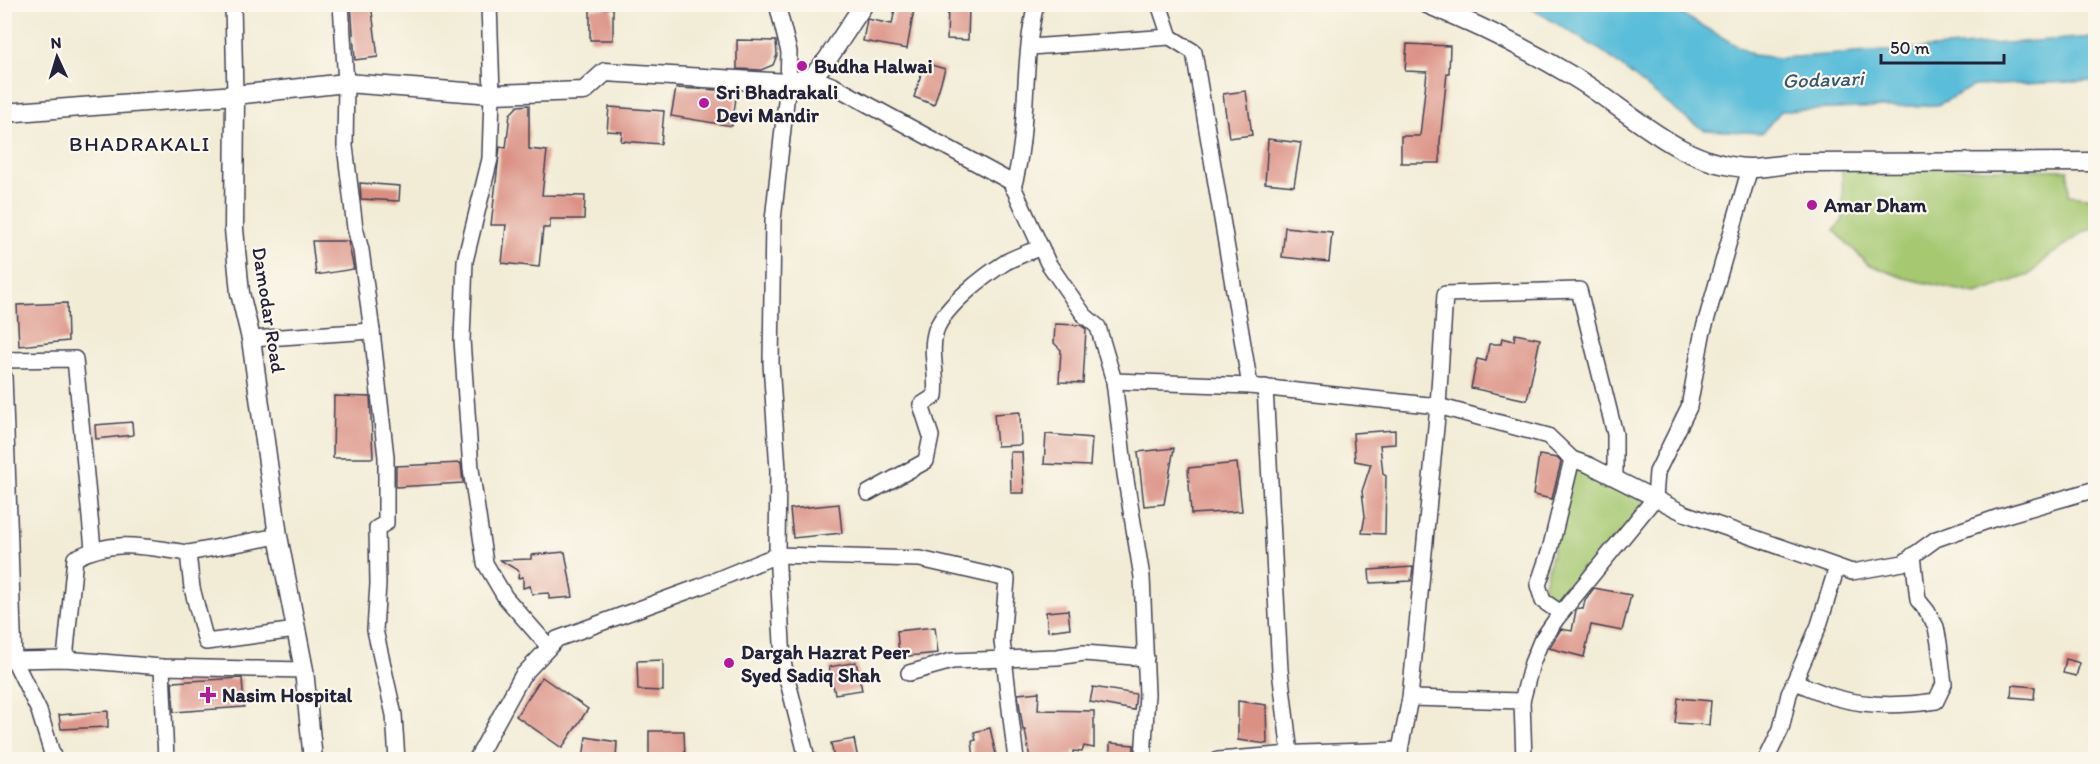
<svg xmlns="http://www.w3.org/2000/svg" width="2100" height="764" font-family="Itim,sans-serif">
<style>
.green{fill:#a5c871;stroke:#647556;stroke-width:1.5}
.water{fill:#5abdd9;stroke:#3e708a;stroke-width:1.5}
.building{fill:#db9084}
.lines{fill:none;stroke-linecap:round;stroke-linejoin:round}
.minor-casing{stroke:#414052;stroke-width:18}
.tertiary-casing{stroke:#414052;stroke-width:21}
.minor{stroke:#fff;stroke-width:15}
.tertiary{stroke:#fff;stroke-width:18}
.poi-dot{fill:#b5179e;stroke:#fbf7ec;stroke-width:2}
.labels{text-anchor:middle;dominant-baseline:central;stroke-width:4.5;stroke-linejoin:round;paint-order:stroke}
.poi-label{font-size:20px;font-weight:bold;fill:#22223b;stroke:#fbf7ec;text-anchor:start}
.street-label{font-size:20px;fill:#22223b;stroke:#fbf7ec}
.water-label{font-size:21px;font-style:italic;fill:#365872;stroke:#fbf7ec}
.neighbourhood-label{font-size:21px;letter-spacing:1.5px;fill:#22223b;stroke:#fbf7ec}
</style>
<rect width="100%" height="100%" fill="#fbf7ec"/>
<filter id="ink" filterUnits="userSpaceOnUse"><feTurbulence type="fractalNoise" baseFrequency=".0167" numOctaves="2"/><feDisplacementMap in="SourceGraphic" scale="12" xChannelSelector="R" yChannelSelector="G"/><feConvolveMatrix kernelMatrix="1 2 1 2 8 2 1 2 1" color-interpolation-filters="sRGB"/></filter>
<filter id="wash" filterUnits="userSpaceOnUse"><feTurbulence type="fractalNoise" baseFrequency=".008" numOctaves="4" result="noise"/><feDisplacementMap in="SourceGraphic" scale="24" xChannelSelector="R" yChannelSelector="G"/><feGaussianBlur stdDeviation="1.35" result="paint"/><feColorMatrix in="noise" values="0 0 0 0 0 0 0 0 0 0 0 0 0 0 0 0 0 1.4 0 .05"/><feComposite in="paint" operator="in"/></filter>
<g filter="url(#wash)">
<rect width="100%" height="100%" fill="#f2ecd6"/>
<g class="green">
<path d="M1842,167L2068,170L2069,195L2095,198V228L2086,231L2048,257L2029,275L1976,294L1904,278L1868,264L1834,230L1843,220Z"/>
<path d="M1575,465L1648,499L1562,607L1547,599L1544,583Z"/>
</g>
<path class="water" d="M1526,5H1666L1753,55L1780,58L2095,37V81L1974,86L1938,105L1781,111L1762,133L1705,130L1689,121L1602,51Z"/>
<g id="blocks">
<g class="building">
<path d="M351,4H371L378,57L355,60Z"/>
<path d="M896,4H915L907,49L863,41L867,19L892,24Z"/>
<path d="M948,7H969L968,40L947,39Z"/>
<rect x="590" y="8" width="23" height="32"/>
<path d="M737,40L776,41L777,55L773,65L761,70L737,69Z"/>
<path d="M1407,44L1450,46L1449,73H1447L1440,142V163H1401V136H1420L1427,72L1405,71Z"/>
<path d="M925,63L945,69L934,105L914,97Z"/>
<path d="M676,88L737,91L732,126L671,116Z"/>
<path d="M1246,91L1252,135L1229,138L1223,94Z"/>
<path d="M529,105V149L547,151L542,195L585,196L584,219H550V228H543L539,267L502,263L506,225H491L500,147L506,148L510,114L518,106Z"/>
<path d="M609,107L664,111L661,144L621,141L622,132L607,131Z"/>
<path d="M1268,139L1301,143L1294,186L1265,183Z"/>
<path d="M360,183L400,186L399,201L361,199Z"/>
<path d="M1285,227L1332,232L1329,262L1282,257Z"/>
<path d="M312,241H348L354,269L316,275Z"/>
<path d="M67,303L68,341L19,346L17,305Z"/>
<path d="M1055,324L1080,325L1086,329L1083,383L1059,382L1061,350L1054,343Z"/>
<path d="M1515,334L1540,339L1527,400L1471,388L1477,359L1486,361L1489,344H1501L1502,338L1514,341Z"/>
<path d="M334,396L370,397L373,458H333Z"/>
<path d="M1020,412L1021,445L997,446L994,414Z"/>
<path d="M132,422L133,435L96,439L95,425Z"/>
<path d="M1395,430V444L1380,445L1383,474L1386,476L1385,534L1362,533L1365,516L1362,491L1371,464L1355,461L1353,433Z"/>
<path d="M1046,434L1092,438L1090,466L1044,464Z"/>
<path d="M1174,448L1164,504L1144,506L1138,452Z"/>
<path d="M1010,452H1022L1024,493H1011Z"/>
<path d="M1539,455L1557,458L1561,462L1552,499L1533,495Z"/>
<path d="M461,463L463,483L396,487V466Z"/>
<path d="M1237,463L1242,511L1191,514L1188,468Z"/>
<path d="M839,504L842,533L793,538L790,509Z"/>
<path d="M565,552L573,597L549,599V593L532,594L530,586L523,588V577L518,578L519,571L500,560L531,559V555Z"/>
<path d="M1413,567L1411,581L1370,583L1369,570Z"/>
<path d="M1594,588L1631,595L1622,631L1591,625L1584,657L1549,648L1561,629L1572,631L1576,610L1578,608L1583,609L1585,600Z"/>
<path d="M1068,610L1070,628L1048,631L1046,612Z"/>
<path d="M935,627L938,653L899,657L897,631Z"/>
<path d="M2066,659L2080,663L2076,676L2063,673Z"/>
<path d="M663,660V691L638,690L637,661Z"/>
<path d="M856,662L862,690L835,694L829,667Z"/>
<path d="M542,677L588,709L562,748L516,716Z"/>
<path d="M242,678L244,707L174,712L172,682Z"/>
<path d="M2012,685L2035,687L2034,699L2011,697Z"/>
<path d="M1093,687L1136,694L1134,710L1090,702Z"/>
<path d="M1039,692L1038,710L1094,711V748L1084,746L1082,752L1073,751V757L1067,756V759H1030L1025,730H1023L1018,694Z"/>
<path d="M1678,698L1711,701L1709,725L1675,723Z"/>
<path d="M1238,701L1266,705L1267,744L1238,740Z"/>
<path d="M108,711V727L61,729L59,715Z"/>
<path d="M990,728L997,759H974L972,741L976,740L974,732Z"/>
<path d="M649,731H684L685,759H649Z"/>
<path d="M586,737L617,742L616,759H583Z"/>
<path d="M854,739L858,759H834L831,743Z"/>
<path d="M1110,743L1134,745L1133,759H1110Z"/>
</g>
</g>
</g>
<g filter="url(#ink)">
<use href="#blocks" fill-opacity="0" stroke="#414052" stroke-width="1.5"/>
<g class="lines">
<defs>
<g id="minor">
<path d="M233,4L235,95"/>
<path d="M341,4L346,83L345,146L355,228L361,250L372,331"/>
<path d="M489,4L492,94L490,159L465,261L462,340L471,469L485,563L505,597L549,647"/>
<path d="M777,4L789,52L788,83L773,220L771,363L778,470L777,550L783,662L807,758L811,760"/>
<path d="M1159,4L1170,37L1194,52L1250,386"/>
<path d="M1030,47L1170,37"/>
<path d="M812,77L834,86L1011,182L1048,263L1084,315L1098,327L1114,381L1250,386L1438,406L1548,436L1572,459L1589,465L1684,513L1852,572L1903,563L1936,539L1996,518L2096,489"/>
<path d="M1013,188C1030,128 1021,65 1036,4"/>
<path d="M251,339L372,331L386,457V523L377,528L378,584L375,630L394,715L397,760"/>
<path d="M4,360L75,359L93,549"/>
<path d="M4,376L14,660L39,711L54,760"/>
<path d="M1114,381L1125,474L1142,577L1147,694L1143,760"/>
<path d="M1265,387L1280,670L1290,754"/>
<path d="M868,493L926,461L931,436L921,405L935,396C938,375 929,351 936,330C945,306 984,276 1006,262C1017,256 1030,252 1041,247"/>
<path d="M278,536L188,553L192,588L206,642L296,630"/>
<path d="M1561,613L1543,601L1538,585L1550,550L1572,459"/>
<path d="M4,659L14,660L65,659L162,667L304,670"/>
<path d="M65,659L75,558C116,538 145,547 188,553"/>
<path d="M162,667L166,760"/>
<path d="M909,673L952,661L1057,657L1084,653L1146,658"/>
<path d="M1795,682C1808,687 1821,693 1834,697C1867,707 1903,706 1936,701L1944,684L1939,643L1936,627L1927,611L1918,600L1913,555"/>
<path d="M1410,698L1522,701L1524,760"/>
<path d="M1522,701L1532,663L1541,641L1557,618L1655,498L1657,472L1689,407L1702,335L1750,168"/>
<path d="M476,760L522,676L557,639L699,587L777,555L920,559L1007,579L1002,641L1016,760"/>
<path d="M1218,760L1302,753L1400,750"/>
<path d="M1401,760L1400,750L1410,698L1438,406L1445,294L1579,290L1615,434V478"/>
<path d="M1766,760L1781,729L1789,694L1819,625L1837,567"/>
</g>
<g id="tertiary">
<path d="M1427,4C1476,24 1529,50 1574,77C1631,111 1678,165 1749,168C1764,168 1780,165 1795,163L2096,162"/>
<path d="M235,95L234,229L240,293L251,339L278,536L304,670L313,760"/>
<path d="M4,113L235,95L346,83L492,94L584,91L605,72L788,83L812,77L827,60L864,4"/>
</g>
</defs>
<use href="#minor" class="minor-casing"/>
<use href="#tertiary" class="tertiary-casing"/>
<use href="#minor" class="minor"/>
<use href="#tertiary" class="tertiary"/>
</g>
</g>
<g class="poi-dot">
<circle cx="802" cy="66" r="6"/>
<circle cx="704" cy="103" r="6"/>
<circle cx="1812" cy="205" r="6"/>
<circle cx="729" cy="663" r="6"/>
<path d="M205 686h6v6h6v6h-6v6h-6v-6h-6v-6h6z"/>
</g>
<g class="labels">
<g class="poi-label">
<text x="814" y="66">Budha Halwai</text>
<text x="716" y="92">Sri Bhadrakali<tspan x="716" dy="23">Devi Mandir</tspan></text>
<text x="1824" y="205">Amar Dham</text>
<text x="741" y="652">Dargah Hazrat Peer<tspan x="741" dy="23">Syed Sadiq Shah</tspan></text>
<text x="222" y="695">Nasim Hospital</text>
</g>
<g class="street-label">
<text transform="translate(269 310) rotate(81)">Damodar Road</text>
</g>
<g class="water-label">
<text transform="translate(1823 79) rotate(-2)">Godavari</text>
</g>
<g class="neighbourhood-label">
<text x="140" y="143">BHADRAKALI</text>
</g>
</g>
<rect width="2100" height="764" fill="none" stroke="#fbf7ec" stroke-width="24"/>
<g transform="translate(57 57) rotate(356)" stroke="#fbf7ec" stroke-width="4.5" paint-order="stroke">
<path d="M0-4.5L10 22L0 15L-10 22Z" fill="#22223b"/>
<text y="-9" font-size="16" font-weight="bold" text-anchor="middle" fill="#22223b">N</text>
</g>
<path d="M1881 54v9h123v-9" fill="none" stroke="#22223b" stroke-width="3"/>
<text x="1890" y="54" font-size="18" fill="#22223b" stroke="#fbf7ec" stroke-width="4.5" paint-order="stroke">50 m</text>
</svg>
